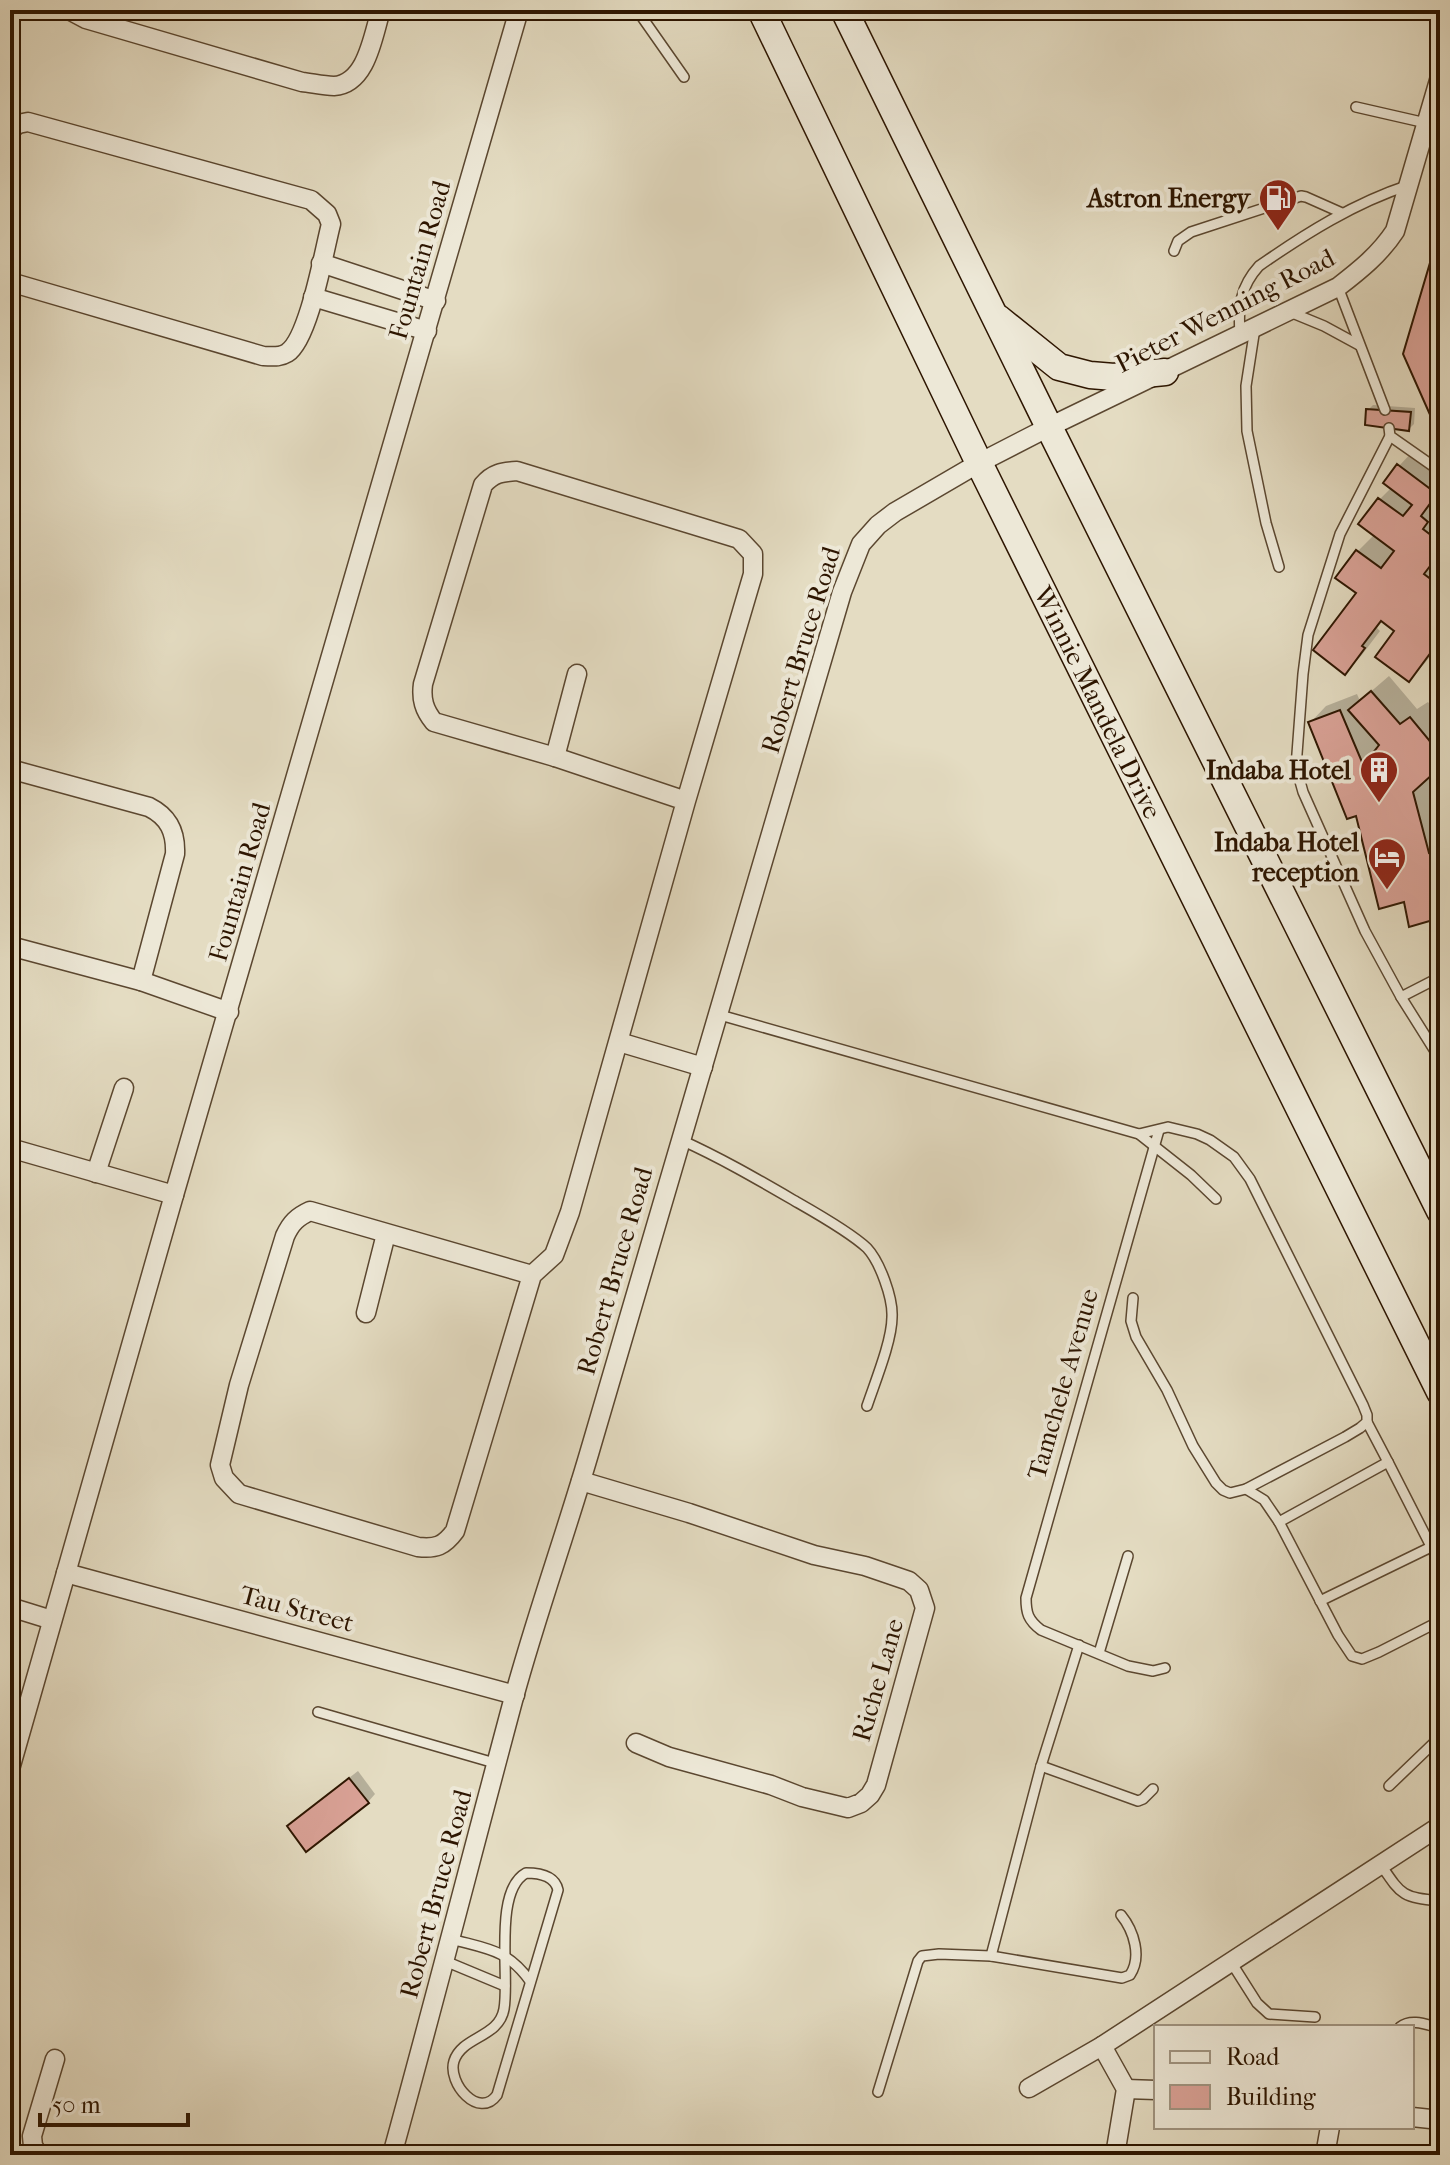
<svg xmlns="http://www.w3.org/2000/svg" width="1450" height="2165" font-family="'IM FELL French Canon',serif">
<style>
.shadow{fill:#0003}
.building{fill:#daa297;stroke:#2d1500;stroke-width:2}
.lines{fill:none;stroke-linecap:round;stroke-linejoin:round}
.lane-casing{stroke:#5b4730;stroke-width:12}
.street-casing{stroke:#5b4730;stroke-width:21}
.secondary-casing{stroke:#2d1500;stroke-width:29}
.lane{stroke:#ede8d7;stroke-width:9}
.street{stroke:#ede8d7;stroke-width:18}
.secondary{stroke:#ede8d7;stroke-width:26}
.labels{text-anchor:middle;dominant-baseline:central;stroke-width:8;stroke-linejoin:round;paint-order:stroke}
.poi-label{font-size:26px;font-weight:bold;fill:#2d1500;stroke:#ede8d7;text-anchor:end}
.street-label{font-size:26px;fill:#2d1500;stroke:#ede8d7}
</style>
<rect width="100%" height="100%" fill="#e4dcc2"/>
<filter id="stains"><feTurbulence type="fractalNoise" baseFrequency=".0025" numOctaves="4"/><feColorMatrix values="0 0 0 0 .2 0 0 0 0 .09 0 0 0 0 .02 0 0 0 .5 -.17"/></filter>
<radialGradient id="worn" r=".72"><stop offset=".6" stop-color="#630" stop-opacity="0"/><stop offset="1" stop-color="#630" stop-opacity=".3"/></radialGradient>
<g class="shadow">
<path d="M1373,405L1415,408L1414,424L1409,429L1368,410Z"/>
<path d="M1415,449L1440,468V493L1436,499L1440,502V643L1425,663L1409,679L1397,631L1383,620L1377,628L1380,631L1361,656L1345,672L1359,593L1338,577L1358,551L1375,534L1361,524L1380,499L1392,487L1399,466Z"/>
<path d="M1389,676L1417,709L1428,702L1440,717V764L1429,775L1440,819V915L1405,900L1357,814L1310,723L1326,706L1357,694L1360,701Z"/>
<path d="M358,1771L375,1794L368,1802L297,1818Z"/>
</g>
<g class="building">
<path d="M1440,229V434L1439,435L1403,354Z"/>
<path d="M1366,409L1411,412L1409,431L1365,425Z"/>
<path d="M1397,464L1437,494L1421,516L1428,522L1423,529L1440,542V553L1424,574L1440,586V640L1409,682L1375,657L1394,631L1381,621L1362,646L1365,648L1345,675L1313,650L1356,593L1335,578L1356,550L1381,568L1394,551L1358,524L1378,498L1403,516L1412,505L1383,483Z"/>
<path d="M1371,691L1400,724L1410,717L1429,740L1437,754L1434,773L1413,792L1429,853L1440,849V918L1409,927L1404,902L1379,909L1356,816L1347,819L1308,722L1340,710L1362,762L1369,758L1379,745L1348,710Z"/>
<path d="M349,1778L369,1803L306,1852L287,1826Z"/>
</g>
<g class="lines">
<defs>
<g id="lane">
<path d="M637,10L684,77"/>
<path d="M1356,107L1426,123"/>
<path d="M1174,251L1178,241L1191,232L1301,196L1306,197L1342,213"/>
<path d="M1338,287L1385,410"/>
<path d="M1290,312L1324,326L1359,345"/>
<path d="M1255,328L1246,386L1247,431L1266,523L1279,567"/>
<path d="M1240,333C1238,307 1240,287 1259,266C1305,234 1354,203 1409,185"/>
<path d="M1389,428L1390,436L1440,471"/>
<path d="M1390,436L1340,534L1308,635L1303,674L1296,767L1303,792L1365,931L1401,997L1440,1059"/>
<path d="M1401,997L1440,977"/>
<path d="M720,1015L1139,1134L1191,1175L1216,1199"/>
<path d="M1159,1130L1026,1598C1026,1613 1028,1620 1041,1630L1128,1666L1153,1671L1165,1668"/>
<path d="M681,1140C721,1158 757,1179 795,1201C816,1213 850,1232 867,1248C880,1262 893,1298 892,1317C892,1341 875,1382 867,1406"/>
<path d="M1133,1298L1131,1321L1136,1337L1167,1390L1193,1446L1216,1483L1223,1490L1230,1493L1246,1489L1345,1437L1360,1428L1367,1422V1415L1363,1405L1250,1179L1234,1157L1210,1140L1197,1134L1168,1127L1139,1134"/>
<path d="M1388,1462L1440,1564"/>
<path d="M1246,1489L1264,1500L1279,1522L1388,1462L1367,1422"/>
<path d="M1279,1522L1338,1635L1352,1656L1362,1659L1379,1652L1440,1621"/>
<path d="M1320,1601L1431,1547"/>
<path d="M1099,1653L1128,1556"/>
<path d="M318,1712L498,1764"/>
<path d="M1041,1766L1138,1801L1143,1799L1153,1789"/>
<path d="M1389,1786L1440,1737"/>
<path d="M1381,1865C1402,1896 1402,1897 1440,1901"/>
<path d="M526,1873C539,1873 555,1876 558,1890L497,2095C479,2120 447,2083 454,2061C462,2036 499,2038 504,2009C510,1976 493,1891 526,1873Z"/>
<path d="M451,1939C487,1949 507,1949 530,1981"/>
<path d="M991,1956L1041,1766L1079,1645"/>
<path d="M445,1961L505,1986"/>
<path d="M1231,1962L1257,2003L1269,2014L1315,2017"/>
<path d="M1400,2027C1412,2018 1427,2025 1440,2028"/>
<path d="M878,2092L918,1961L922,1956L939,1954L991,1956L1122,1978L1130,1975C1142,1957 1134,1931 1121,1915"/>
<path d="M1377,2150L1413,2155"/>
</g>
<g id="street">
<path d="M69,10L86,19L302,82C312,83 323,86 334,86C367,84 373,35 381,10"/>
<path d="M10,130L18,124L28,122L311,200L327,214L331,224C324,251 309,339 287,353C279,358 271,356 263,356L10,282"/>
<path d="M321,263L436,301"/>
<path d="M313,297L427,331"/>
<path d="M555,757L577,674"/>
<path d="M10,769L149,807C169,817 176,832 175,854L141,981"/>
<path d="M10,946L141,981L229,1012"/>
<path d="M619,1042L703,1067"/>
<path d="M10,1148L174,1195"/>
<path d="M96,1173L124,1088"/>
<path d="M532,1275L310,1211C297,1217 291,1223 285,1236L239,1385L220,1465L224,1478L239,1494L418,1547C436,1549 444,1546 455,1531L532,1275L554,1255L570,1212L686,801L753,574V554L739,539L517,471C502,472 493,473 483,485L423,684C421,699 424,710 434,722L555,757L686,801"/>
<path d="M366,1313L386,1234"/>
<path d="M581,1481L689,1513L814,1555L865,1566L909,1581L919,1590L925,1608L876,1785L870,1795L861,1803L848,1808L802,1797L771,1785L669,1757L636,1743"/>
<path d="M66,1573L515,1695"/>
<path d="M10,1607L52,1620"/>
<path d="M10,1769L174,1195L519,10"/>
<path d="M1102,2046L1126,2089L1115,2155"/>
<path d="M1029,2088L1102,2046L1440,1826"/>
<path d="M1126,2089L1156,2090"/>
<path d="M1412,2117L1440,2120"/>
<path d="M39,2155L33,2146L32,2136L55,2059"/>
<path d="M392,2155C434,2003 473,1850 514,1697C537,1613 567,1530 591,1447C675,1162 759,877 842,592L861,544L878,525L895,512L979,463L1049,427L1338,287C1360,270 1380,254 1395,231L1440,77"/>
<path d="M1325,2155L1330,2127"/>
</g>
<g id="secondary">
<path id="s1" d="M761,10L979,463L1440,1392"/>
<path d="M844,10L1049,427L1440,1211"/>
<path d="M998,318L1059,367L1090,375L1114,377L1165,372"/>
</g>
</defs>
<use href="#lane" class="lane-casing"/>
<use href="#street" class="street-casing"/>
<use href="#secondary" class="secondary-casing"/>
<use href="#lane" class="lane"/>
<use href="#street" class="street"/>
<use href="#secondary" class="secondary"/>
</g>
<defs>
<symbol id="fuel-pin" viewBox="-11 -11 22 30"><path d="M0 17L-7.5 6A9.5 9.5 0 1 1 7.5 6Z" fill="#8f2418" stroke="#ede8d7"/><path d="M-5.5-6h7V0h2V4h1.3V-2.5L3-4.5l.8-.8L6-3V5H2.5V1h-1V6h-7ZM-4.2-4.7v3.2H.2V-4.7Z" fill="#fff"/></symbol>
<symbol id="building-pin" viewBox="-11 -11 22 30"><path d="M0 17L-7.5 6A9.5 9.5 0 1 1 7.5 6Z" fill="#8f2418" stroke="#ede8d7"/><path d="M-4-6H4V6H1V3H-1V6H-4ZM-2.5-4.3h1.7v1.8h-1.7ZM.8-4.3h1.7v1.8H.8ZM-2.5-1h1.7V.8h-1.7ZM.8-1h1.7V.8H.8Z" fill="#fff"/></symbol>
<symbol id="hotel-pin" viewBox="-11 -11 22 30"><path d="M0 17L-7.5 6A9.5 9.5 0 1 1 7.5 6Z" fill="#8f2418" stroke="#ede8d7"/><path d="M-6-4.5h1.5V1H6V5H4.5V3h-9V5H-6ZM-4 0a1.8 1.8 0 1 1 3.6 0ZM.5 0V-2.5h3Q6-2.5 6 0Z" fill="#fff"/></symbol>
</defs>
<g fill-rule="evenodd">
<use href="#fuel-pin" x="1256" y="176" width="44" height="60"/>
<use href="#building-pin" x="1357" y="748" width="44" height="60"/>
<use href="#hotel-pin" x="1365" y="835" width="44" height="60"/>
</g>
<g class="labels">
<g class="poi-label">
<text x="1250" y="198">Astron Energy</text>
<text x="1351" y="770">Indaba Hotel</text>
<text x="1359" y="842">Indaba Hotel<tspan x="1359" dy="30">reception</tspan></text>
</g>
<g class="street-label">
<text transform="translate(420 260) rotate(-74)">Fountain Road</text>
<text transform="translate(1225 311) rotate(-27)">Pieter Wenning Road</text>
<text transform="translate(801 650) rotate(-73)">Robert Bruce Road</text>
<text stroke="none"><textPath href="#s1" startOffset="770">Winnie Mandela Drive</textPath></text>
<text transform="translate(240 882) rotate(-74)">Fountain Road</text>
<text transform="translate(615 1271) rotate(-74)">Robert Bruce Road</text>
<text transform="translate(1063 1384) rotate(-74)">Tamchele Avenue</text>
<text transform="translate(297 1609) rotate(15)">Tau Street</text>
<text transform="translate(878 1680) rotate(-74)">Riche Lane</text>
<text transform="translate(436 1894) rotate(-75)">Robert Bruce Road</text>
</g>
</g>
<rect width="1450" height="2165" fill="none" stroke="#e4dcc2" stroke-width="40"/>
<rect x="12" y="12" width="1426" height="2141" fill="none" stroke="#2d1500" stroke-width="4"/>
<rect x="20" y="20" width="1410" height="2125" fill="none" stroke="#2d1500" stroke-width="2"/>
<rect x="1154" y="2025" width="260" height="104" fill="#ede8d7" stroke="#a09481" stroke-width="2"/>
<rect x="1170" y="2051" width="40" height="12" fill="#ede8d7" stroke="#a09481" stroke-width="2"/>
<text x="1226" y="2065" font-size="24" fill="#2d1500">Road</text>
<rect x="1170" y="2085" width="40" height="24" fill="#daa297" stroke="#a09481" stroke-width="2"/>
<text x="1226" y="2105" font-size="24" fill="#2d1500">Building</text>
<path d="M40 2113v12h148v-12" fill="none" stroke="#2d1500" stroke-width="4"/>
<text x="52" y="2113" font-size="24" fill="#2d1500" stroke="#ede8d7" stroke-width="6" paint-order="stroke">50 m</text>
<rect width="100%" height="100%" filter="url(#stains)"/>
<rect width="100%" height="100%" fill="url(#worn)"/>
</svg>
